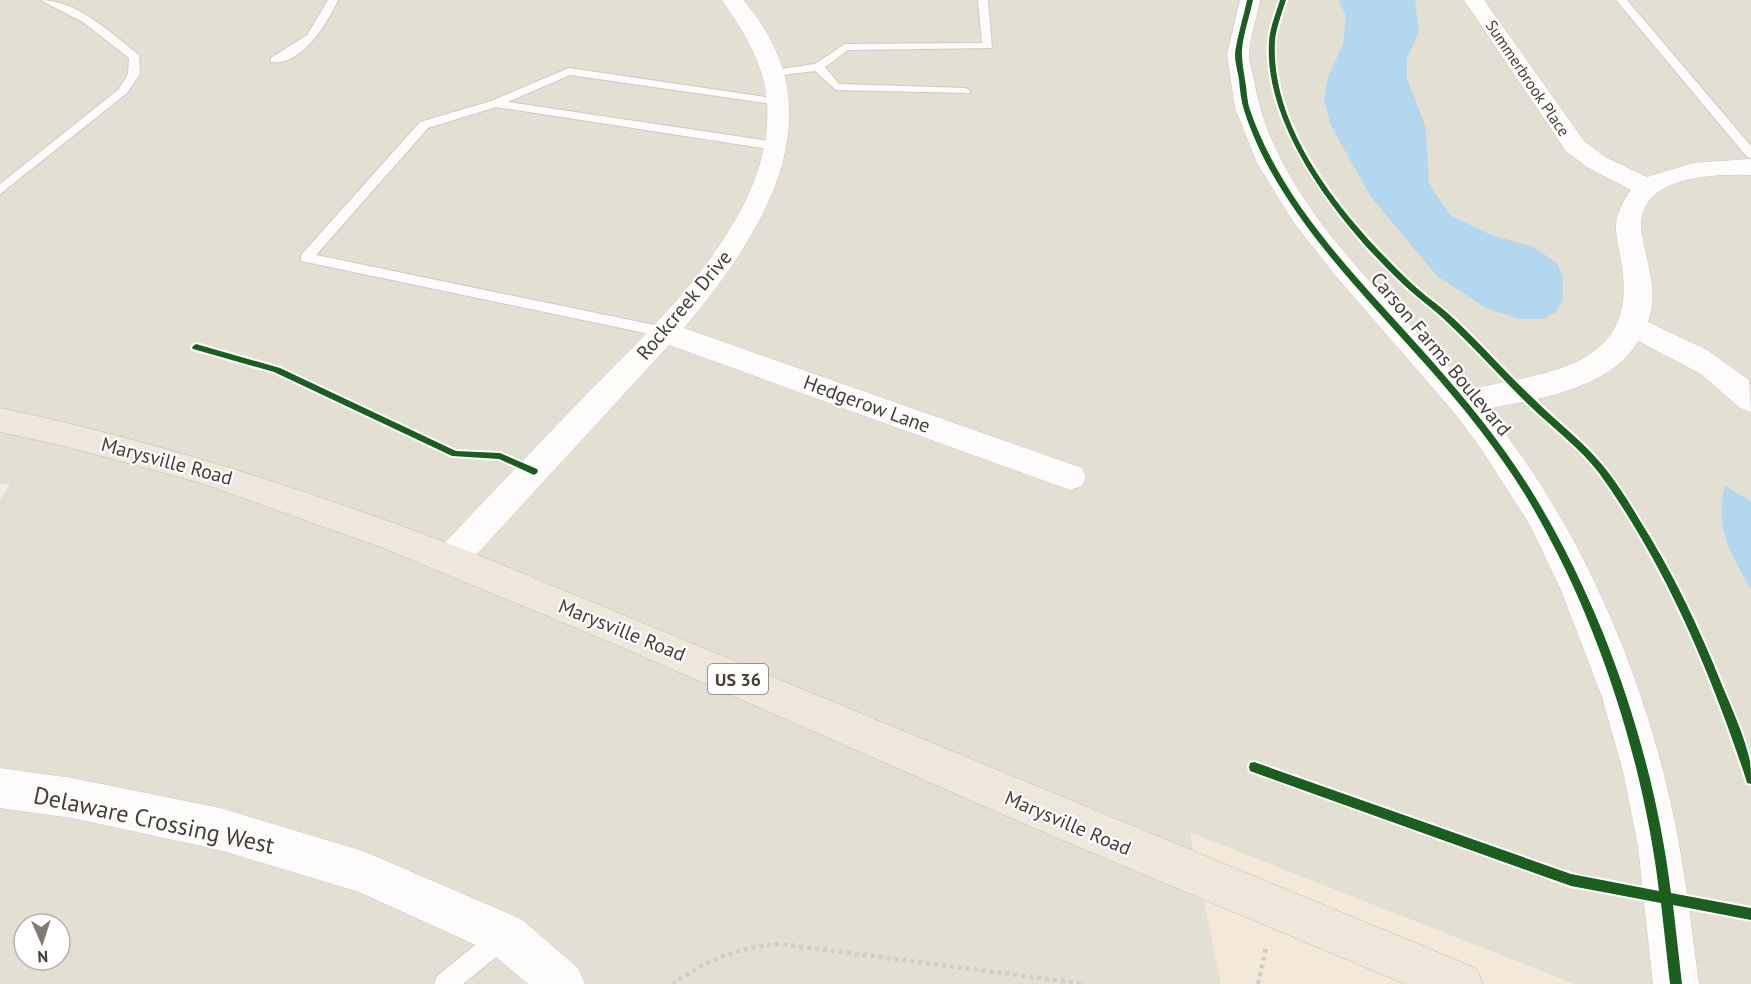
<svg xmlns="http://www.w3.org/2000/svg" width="1751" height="984" font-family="'PT Sans',sans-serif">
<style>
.residential{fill:#e4dfd3;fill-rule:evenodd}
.commercial{fill:#f4e9d8}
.water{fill:#b4d7f0}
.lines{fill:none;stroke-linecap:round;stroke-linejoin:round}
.service-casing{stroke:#cecac4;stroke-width:2}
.minor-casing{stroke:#cecac4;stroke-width:1}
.trunk-casing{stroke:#c9bba0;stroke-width:1}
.path{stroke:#d0cec9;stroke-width:4.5;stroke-dasharray:4 4;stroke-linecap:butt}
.service{fill:#fdfcfb;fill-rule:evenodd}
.minor{fill:#fdfcfb;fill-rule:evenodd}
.trunk{fill:#eee8dc;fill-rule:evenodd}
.cycleway-casing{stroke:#fff;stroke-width:4}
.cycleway{fill:#1b5e20;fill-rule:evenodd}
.labels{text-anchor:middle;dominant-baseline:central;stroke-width:4.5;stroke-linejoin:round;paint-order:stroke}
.far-street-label{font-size:16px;fill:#453e33;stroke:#fff}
.shield{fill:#fff;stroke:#7d7870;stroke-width:1.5}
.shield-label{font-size:18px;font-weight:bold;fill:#453e33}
.street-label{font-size:20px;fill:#453e33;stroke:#fff}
.near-street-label{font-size:24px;fill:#453e33;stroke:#fff}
</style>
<rect width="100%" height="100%" fill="#f0ede6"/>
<path class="residential" d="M0,0H1751V984H1574L1191,833L1221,984H0V499L10,485L0,484ZM24,924H60V960H24Z"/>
<path class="commercial" d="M1190,833L1568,982L1574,984H1221Z"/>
<g class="water">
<path d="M1338,0H1415L1419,32L1407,58V78L1426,128L1429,184L1450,215L1491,235L1532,246L1558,264L1563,279V299L1556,312L1544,319H1519L1486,308L1437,276L1371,197L1331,126L1324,100L1328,77L1343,44L1346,15Z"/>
<path d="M1725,486L1749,500L1751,503V589C1731,555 1714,527 1725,486Z"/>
</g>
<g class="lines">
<defs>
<g id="service">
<path d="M40,0C77,0 111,33 139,55L140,74L127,93L0,194V184L119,89L128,74L129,58L83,22Z"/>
<path d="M328,0H338C328,22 301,67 271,62V58L307,35Z"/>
<path d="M978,0H988L992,48L848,50L825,67L839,84L965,88L971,91L969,93L836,90L815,71L774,76L768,73L774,70L815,64L845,44L982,43Z"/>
<path d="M1616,0H1627L1751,146V158L1747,157Z"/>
<path d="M569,68L779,99L785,102L779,105L570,75L508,102L775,142L781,146L775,150L496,107L428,128L316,255L664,327L669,328L671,332L669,336L664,337L301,261V255L420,122L491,101Z"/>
<path d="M504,925L512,928L515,936L512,944L463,984H434L437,976L496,928Z"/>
</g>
<g id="minor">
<path d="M722,0H743C842,113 763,233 684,328L1082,468L1086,477L1082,486L1070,490L669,345L463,569L451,574L439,569L434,559L439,549C486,499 533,450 580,401C653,326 776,217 767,102C764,62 743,31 722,0Z"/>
<path d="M1240,0H1260C1257,17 1250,36 1249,54C1249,62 1252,72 1254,80C1273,201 1392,301 1470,389C1543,373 1638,369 1622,267C1617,230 1608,224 1631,190L1587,167L1566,151L1464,0H1484L1584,141L1605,157L1647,177L1693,163L1751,159V175C1712,174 1632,176 1642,235C1647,264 1659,292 1648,322L1707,350L1749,380L1751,412L1740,408L1701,374L1638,341C1610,390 1536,399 1486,409C1578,522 1641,666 1672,809C1685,867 1691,926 1699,984H1653L1638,846L1623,771L1602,697L1561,590L1530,525L1480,447L1452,410L1335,275L1294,223L1257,163L1235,108L1227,54Z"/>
<path d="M0,768L72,778L220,808L363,851L521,919L578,968L585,984H528L489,951L359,892L220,850L72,818L0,808Z"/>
</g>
<path id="trunk" d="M0,408C162,442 317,493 471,552L1476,968L1483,984H1405L1036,829L617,645L383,548L201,483L68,447L0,432Z"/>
</defs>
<use href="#service" class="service-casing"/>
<use href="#minor" class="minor-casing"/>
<use href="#trunk" class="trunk-casing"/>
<g class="path">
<path d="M672,984C707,960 738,947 781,944L1085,984"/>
<path d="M1258,984L1266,948"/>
</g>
<use href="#service" class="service"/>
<use href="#minor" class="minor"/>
<use href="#trunk" class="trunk"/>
<defs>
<g id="cycleway">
<path d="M1247,0H1253C1250,15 1241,41 1242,55C1242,63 1244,72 1245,80C1247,90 1247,101 1250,110C1285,210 1364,284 1432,361C1469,403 1505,447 1534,495C1606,613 1654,756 1671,893L1751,908V920L1673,905L1682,984H1670L1661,903L1571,886L1250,771L1249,767L1250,763L1254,762L1571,874L1659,891C1643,758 1596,613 1527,498C1498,450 1463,407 1426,365C1359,289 1275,208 1244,110C1241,101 1240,90 1239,80C1238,72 1235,63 1235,55C1236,41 1244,15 1247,0Z"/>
<path d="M1280,0H1286C1282,13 1276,28 1275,41C1270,132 1347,221 1408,280C1422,294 1438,304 1452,317C1481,344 1507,374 1536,401C1556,421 1580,439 1598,460C1614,478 1627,499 1639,519C1672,571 1699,627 1722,685C1732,709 1744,735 1750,761C1751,768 1751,777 1751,784L1747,783L1746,779C1710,671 1666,566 1599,473C1580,448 1554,429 1531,407C1503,380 1477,350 1448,323C1435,310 1419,299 1405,286C1344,229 1263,129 1269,41C1270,27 1276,13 1280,0Z"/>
<path d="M196,344L280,368L456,451L500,453L537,469L538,471L537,473L534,475L499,459L452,456L274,372L193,349L192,347Z"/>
</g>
</defs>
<use href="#cycleway" class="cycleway-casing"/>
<use href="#cycleway" class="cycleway"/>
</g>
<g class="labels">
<g class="far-street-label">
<text transform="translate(1528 78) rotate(56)">Summerbrook Place</text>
</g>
<rect class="shield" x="708" y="664" width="60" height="30" rx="4.5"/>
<g class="shield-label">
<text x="738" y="679">US 36</text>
</g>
<g class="street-label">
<text transform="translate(684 305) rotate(-50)">Rockcreek Drive</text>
<text transform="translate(1441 354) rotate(50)">Carson Farms Boulevard</text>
<text transform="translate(867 404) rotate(20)">Hedgerow Lane</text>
<text transform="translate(167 461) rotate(15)">Marysville Road</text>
<text transform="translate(622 630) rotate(22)">Marysville Road</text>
<text transform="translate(1068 823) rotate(23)">Marysville Road</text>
</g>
<g class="near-street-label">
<text transform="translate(154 820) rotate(12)">Delaware Crossing West</text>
</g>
</g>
<g transform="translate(42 942) rotate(177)"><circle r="28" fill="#ffffff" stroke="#b5b2ad" stroke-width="1.5"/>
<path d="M0-4.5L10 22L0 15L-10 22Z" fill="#817b72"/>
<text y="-9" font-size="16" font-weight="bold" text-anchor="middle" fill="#453e33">N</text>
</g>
</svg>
